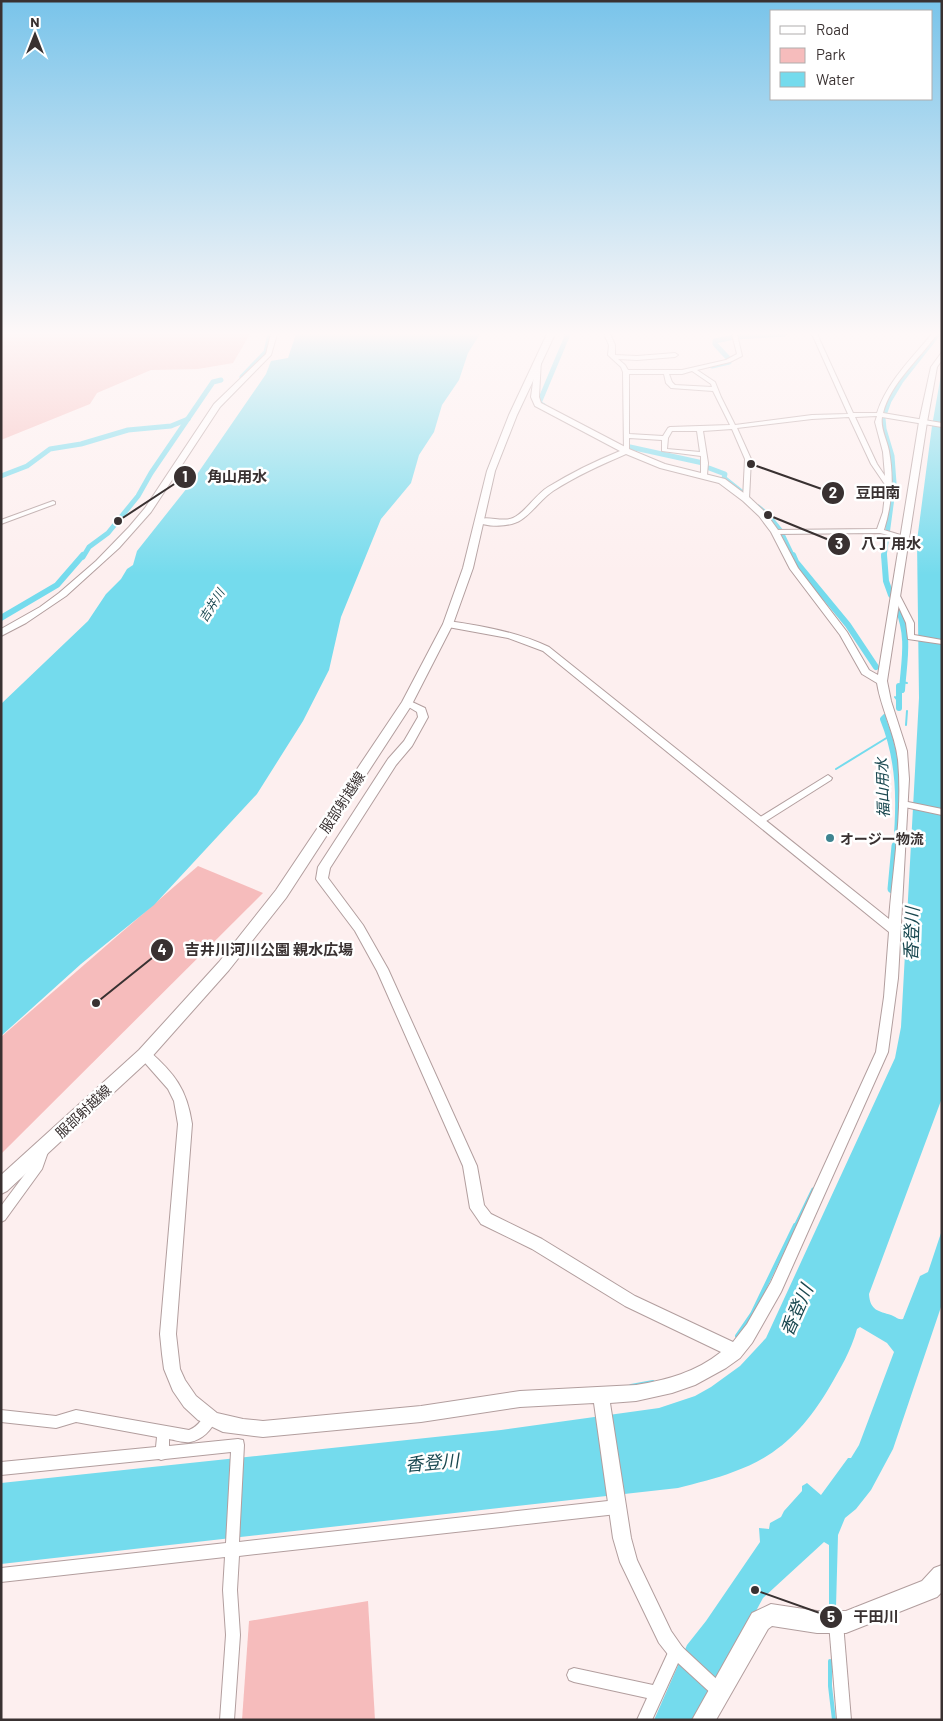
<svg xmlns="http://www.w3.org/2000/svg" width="943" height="1721" font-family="Barlow,'Noto Sans JP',sans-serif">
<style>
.green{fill:#f6bcbc}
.water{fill:#74dbed}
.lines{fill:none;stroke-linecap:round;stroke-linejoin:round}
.stream-far2{stroke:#74dbed;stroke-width:2}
.stream-far1{stroke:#74dbed;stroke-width:3}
.stream{stroke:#74dbed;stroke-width:4}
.canal-far2{stroke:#74dbed;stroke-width:5}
.canal-far1{stroke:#74dbed;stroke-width:6}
.canal{stroke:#74dbed;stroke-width:9}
.minor-casing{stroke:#b29e9e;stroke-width:2}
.tertiary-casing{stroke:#b29e9e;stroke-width:2}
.secondary-casing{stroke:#b29e9e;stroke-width:2}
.primary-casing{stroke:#b29e9e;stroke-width:2}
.minor{fill:#fff;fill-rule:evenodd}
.tertiary{fill:#fff;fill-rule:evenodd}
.secondary{fill:#fff;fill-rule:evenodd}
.primary{fill:#fff;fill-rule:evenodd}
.poi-dot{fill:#3e8490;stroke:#fff;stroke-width:2}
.labels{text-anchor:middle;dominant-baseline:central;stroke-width:5;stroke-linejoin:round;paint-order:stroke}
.far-water-label{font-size:12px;font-style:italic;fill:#1a4850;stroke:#fff}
.street-label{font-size:14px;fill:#393131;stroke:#fff}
.poi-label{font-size:14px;font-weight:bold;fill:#393131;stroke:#fff;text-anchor:start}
.water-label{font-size:15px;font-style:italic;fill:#1a4850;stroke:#fff}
.near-water-label{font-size:18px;font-style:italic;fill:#1a4850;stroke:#fff}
.leader{fill:none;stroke:#393131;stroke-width:2}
.callout-dot{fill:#393131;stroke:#fff;stroke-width:2}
.mark-label{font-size:15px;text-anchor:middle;font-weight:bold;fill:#fff}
.callout-label{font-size:15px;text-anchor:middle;font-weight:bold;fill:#393131;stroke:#fff;stroke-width:5;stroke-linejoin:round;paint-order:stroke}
</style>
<rect width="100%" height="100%" fill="#fdefef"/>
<g class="green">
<path d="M1,334H250L233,363L198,369L151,370L97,393L90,404L1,440Z"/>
<path d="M198,866L263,893L1,1154V1037Z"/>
<path d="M368,1601L375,1720H242L249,1621Z"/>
</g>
<g class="water">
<path d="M296,334H480L468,353L459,380L442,405L434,432L419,455L411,483L381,519L341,617L329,670L303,721L257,794L154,905L81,964L1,1036V704L88,621L106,594L121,579L127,569L133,565L137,551L191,483L266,374L271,361L288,358Z"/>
<path d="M942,369V1098L869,1294C870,1311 879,1311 891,1315C897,1317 897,1320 903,1319L920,1276L928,1272L942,1230V1304L893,1449L871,1490L856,1509L845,1518L838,1535L836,1607L829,1608V1545L824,1542L763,1598L697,1720H654L687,1645L706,1621L760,1542L759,1528L769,1529L770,1523L781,1517L784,1511L802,1491V1486L807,1483L821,1495L848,1458H851L859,1445L894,1352L887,1343L860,1327L857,1329C851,1351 840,1369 829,1388C805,1428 779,1456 733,1472C716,1479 696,1483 678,1488L1,1564V1483L501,1430L659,1408L695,1396L711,1387L740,1366L766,1338L895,1058L901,1027L919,698L917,541L932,426Z"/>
</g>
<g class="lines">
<g class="stream-far2">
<path d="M902,682L907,683"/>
<path d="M895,697L898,701"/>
<path d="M906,725L907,711"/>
<path d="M836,769L893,734"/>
</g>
<path class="stream-far1" d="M795,1226L813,1189"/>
<g class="stream">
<path d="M737,1336L752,1314L795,1225"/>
<path d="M631,1386L653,1382"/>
<path d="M830,1661V1686L834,1720"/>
</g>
<g class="canal-far2">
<path d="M737,337L784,334"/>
<path d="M729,359L715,344V341L734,337"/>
<path d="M712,366L729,362"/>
<path d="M242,377L266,352L270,334"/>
<path d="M544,406L539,403L568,334"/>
<path d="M630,447L703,463"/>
<path d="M709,468L725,474L724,478L744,494"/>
<path d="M1,476L27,466L50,449L81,444L128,430L171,426L188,419"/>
<path d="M758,507L768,515L780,530"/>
<path d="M782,534L793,557"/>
<path d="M83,557L89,547L108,533L138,496L151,473L213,382L221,380"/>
<path d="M884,557L894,483L892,456L884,429L883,418L889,401L901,381L938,334"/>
</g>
<g class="canal-far1">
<path d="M793,555L796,562L848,625L876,667"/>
<path d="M884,555L886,581L891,595"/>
<path d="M898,609C910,637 904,661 902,690"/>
<path d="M1,618L57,585L83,555"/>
<path d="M899,686V708"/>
<path d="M885,717L883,719C900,761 900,802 896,847"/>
</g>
<path class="canal" d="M892,889L896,846"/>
<defs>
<g id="minor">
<path d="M604,334H610L615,345V355L637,356L675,353L678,355L675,357L637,360L618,359L625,365L628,370H682L726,360L737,354L732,334H737L742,356L730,362L697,370L715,382L721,397L735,425L812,415L848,414L812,334H817L853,413H877C887,382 912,358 932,334H937C919,360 891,382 883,413L942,423V427L882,417C880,428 887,440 889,451C894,478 892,504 884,530L907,537L904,539L880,533L775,534L772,532L775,530L877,529L883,512L886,486L871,464L849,417L812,419L737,428L751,459L749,499L746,501L743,499L745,459L732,429L703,431L708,463L707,475L704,477L701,475V456L662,451V440L629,438V451L624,452L623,372L621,367L608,355L609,345ZM692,371L711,384L712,387L675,385L672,382L669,374H682ZM629,374H664L666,383L671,388L713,391L730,425L670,427L668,428L663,436L629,434ZM877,416L875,422L883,452L885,476L877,464L855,417ZM672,431H697L700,452L667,449L668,438Z"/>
<path d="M53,501L55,502V504L1,524V520Z"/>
<path d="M896,592L899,594L914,623V635L942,640V644L908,639L906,623L893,594Z"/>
<path d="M828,775L832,778L831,780L763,823H757L756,821L757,819Z"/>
<path d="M903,801L942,809V815L900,806L899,804L900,802Z"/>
<path d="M43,1147L47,1148L48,1152L42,1169L5,1220L1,1222V1206L34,1162L39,1148Z"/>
<path d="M1,1410L56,1416L76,1410L189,1430C200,1426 201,1417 210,1413L214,1415L216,1419C212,1430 202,1440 190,1442C184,1443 175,1440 169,1439V1446L238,1439L243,1440L244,1445L239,1542L617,1500L622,1502L624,1507L622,1512L617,1514L239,1556L237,1590L240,1635L234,1720H220L226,1635L223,1590L225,1557L1,1582V1568L226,1543L231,1452L165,1459L161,1460L159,1459L1,1475V1462L156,1447L157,1437L76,1422L56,1428L1,1422Z"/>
<path d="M836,1616L841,1618L843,1623L851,1720H837L829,1623L831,1618Z"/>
<path d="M676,1644L681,1646L724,1686L726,1691L724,1696L719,1698L714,1696L678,1663L652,1720H637L647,1698L574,1682L569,1680L567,1675L569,1670L574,1668L653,1685L671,1646Z"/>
</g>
<g id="tertiary">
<path d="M271,334H277L271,355L220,407L151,512L119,548L66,596L26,623L1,636V629L40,607L59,593L96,561L129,527L145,508L214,404L266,354Z"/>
<path d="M942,352V360L937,367L927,422L887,681L891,701L907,751L909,779L898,978L888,1052L781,1292L752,1343L740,1358L726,1368L695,1385L672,1393L636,1401L610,1403L631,1538L637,1560L671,1631L685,1651L682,1657L676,1660L670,1657L659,1643L620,1562L613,1538L594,1403L520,1407L421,1422L263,1437L223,1432L198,1420L184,1407L173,1391L164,1369L162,1354L160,1334L178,1124L174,1101L168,1089L138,1055L139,1051L144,1049L149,1051C174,1073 187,1089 192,1124L176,1334L180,1369L185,1380L196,1396L217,1413L243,1419L263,1421L421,1406L520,1391L636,1385C667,1380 696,1372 721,1352L625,1306L532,1249L481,1224L470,1208L463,1166L377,971L355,931L318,882L316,879L318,867L388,759L404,741L418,717L417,712L402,703L404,701H410L425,708L428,717L412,746L396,765L330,868L328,878L363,925L388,969L477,1166L484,1205L491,1214L542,1239L635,1296L733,1342L747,1324L771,1282L876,1052L884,997L889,932L543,651L508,638L448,627L443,624L448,621C483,626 517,632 549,647L889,919C893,867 903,812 898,760C895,733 881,709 877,683L862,674L840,635L790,569L771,532L759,516L743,501L719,483L660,468L626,454C601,465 576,476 553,491C541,499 533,512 521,520C511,527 486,528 476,521C485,514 502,523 513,518C526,512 535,495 548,487C571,473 595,461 620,451L535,406L531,397L536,360L541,359L539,397L541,403L629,449L665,464L725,479L749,497L765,512L778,530L798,568L847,632L869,670L878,675L919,422L931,367Z"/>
</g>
<path id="secondary" d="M547,334H555L517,415L495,471L473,568L453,624L411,706L286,898L229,970L149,1060L7,1191L1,1194V1175L139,1050L219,962L276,890L402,702L443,624L463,568L487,471L509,415Z"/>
<path id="primary" d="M942,1565V1592L937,1597L846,1633H817L772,1626L768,1629L716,1720H692L752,1613L771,1604L817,1611H846L922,1581L934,1568Z"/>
</defs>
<use href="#minor" class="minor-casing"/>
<use href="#tertiary" class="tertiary-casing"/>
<use href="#secondary" class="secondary-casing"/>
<use href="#primary" class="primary-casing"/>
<use href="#minor" class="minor"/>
<use href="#tertiary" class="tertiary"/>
<use href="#secondary" class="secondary"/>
<use href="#primary" class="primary"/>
</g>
<linearGradient id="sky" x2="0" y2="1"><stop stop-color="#79c4ea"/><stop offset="0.58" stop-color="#fef8f8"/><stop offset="1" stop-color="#fef8f8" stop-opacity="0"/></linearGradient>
<rect width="943" height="575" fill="url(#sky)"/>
<circle class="poi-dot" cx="830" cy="838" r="5"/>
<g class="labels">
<g class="far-water-label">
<text transform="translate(211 605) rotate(-58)">吉井川</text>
</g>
<g class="street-label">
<text transform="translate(342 802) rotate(-57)">服部射越線</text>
<text transform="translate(83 1111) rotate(-43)">服部射越線</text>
</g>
<g class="poi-label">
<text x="840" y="838">オージー物流</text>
</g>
<g class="water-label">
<text transform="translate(882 788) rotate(-92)">福山用水</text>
</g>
<g class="near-water-label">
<text transform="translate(911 934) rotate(-88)">香登川</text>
<text transform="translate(796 1310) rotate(-66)">香登川</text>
<text transform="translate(432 1462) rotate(-5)">香登川</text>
</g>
</g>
<path class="leader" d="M118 521L185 477M751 464L833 493M768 515L839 544M96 1003L162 950M755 1590L831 1617"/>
<g class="callout-dot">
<circle cx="118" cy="521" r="5"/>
<circle cx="751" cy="464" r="5"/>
<circle cx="768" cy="515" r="5"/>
<circle cx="96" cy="1003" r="5"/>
<circle cx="755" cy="1590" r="5"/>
<circle cx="185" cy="477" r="12"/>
<circle cx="833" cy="493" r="12"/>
<circle cx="839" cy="544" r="12"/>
<circle cx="162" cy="950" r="12"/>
<circle cx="831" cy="1617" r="12"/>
</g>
<g class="mark-label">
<text x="185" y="482">1</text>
<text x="833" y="498">2</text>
<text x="839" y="549">3</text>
<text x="162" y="955">4</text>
<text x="831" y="1622">5</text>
</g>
<g class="callout-label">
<text x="237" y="482">角山用水</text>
<text x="878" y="498">豆田南</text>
<text x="891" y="549">八丁用水</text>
<text x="269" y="955">吉井川河川公園 親水広場</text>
<text x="876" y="1622">干田川</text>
</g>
<rect width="943" height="1721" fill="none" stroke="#393131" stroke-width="5"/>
<rect x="770" y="10" width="162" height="90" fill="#ffffff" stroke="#b0adad"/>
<rect x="780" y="26" width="25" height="8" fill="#ffffff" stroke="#b0adad"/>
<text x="816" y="35" font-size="15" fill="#393131">Road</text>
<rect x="780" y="48" width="25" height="15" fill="#f6bcbc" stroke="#b0adad"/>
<text x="816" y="60" font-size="15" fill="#393131">Park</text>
<rect x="780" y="72" width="25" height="15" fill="#74dbed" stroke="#b0adad"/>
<text x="816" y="85" font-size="15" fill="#393131">Water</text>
<g transform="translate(35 35)" stroke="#ffffff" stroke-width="4" paint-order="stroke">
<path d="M0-4L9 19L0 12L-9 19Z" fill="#393131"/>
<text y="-8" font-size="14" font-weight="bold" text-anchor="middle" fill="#393131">N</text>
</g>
</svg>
